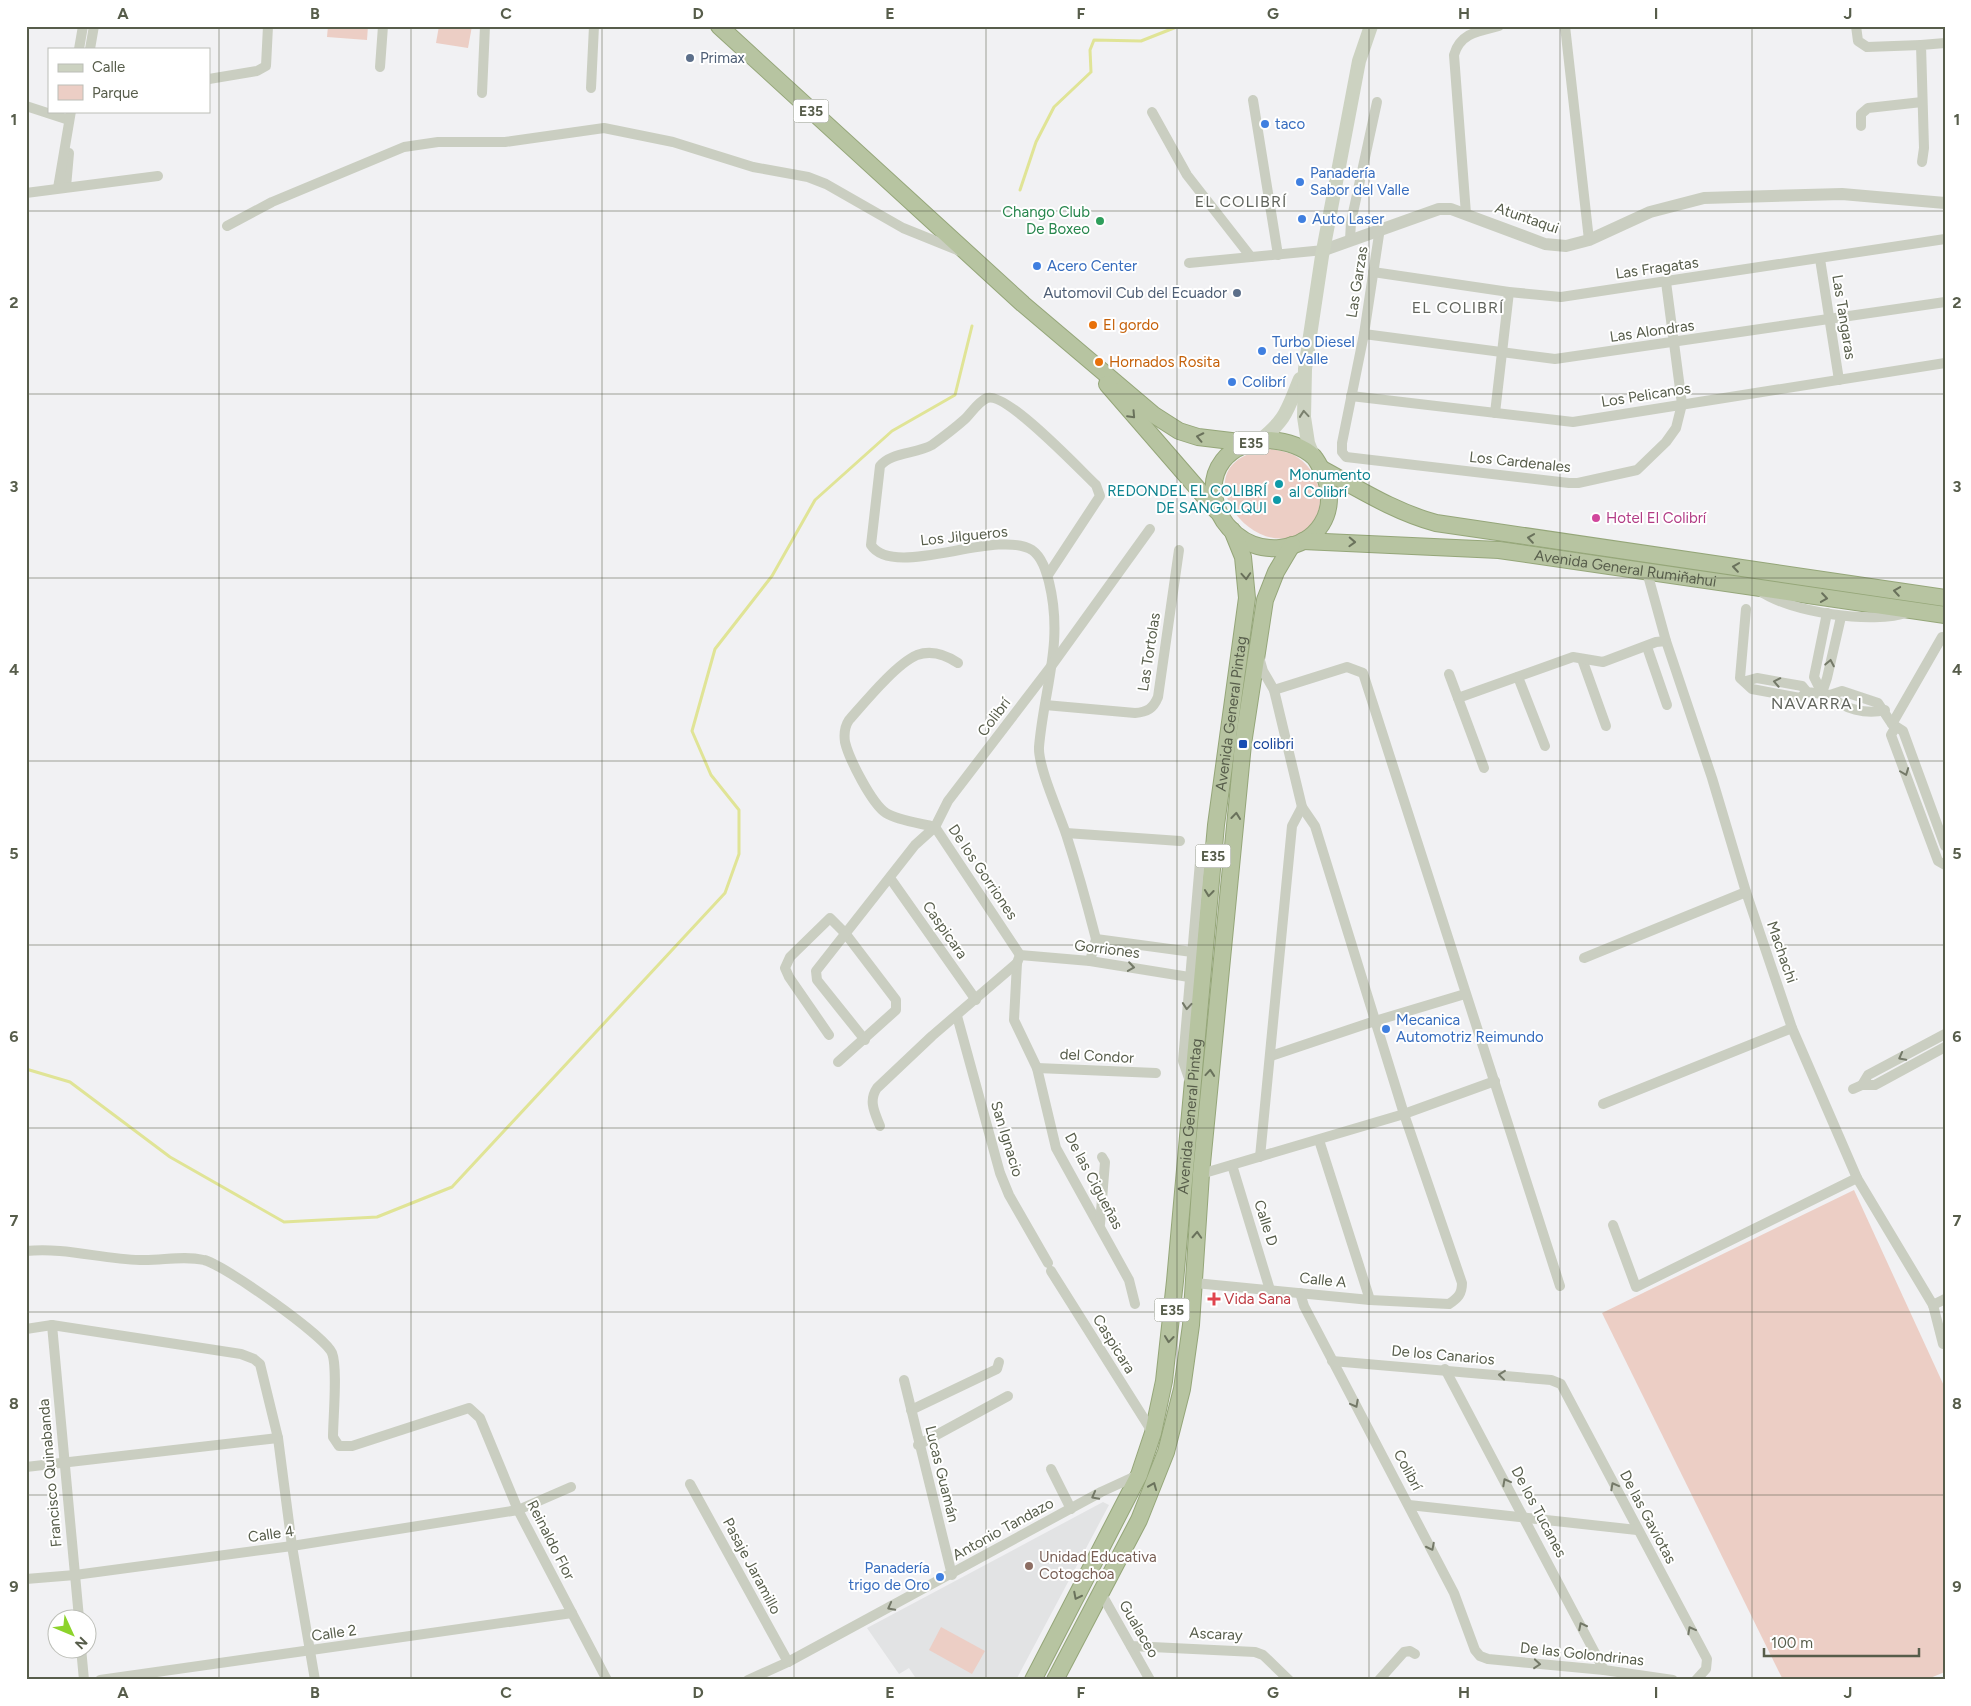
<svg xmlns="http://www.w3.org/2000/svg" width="1971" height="1706" font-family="Figtree,sans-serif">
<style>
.education{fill:#e2e3e4}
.green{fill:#eccec5}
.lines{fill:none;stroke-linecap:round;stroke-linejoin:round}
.stream{stroke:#e0e496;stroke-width:3}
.trunk-casing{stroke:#95a679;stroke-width:18}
.minor{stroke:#cacec1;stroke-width:10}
.tertiary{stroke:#cacec1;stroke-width:12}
.secondary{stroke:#ccd2c1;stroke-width:14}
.trunk{stroke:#b7c4a1;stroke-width:16}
.oneway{stroke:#7a806e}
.oneway2{stroke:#6a725c}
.oneway3{stroke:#747968}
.grid{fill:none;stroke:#575d4b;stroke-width:1;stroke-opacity:0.55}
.service-dot{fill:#5c6f8a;stroke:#fff;stroke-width:2}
.shop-dot{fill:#3f7fe0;stroke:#fff;stroke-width:2}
.leisure-dot{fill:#2e9e5b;stroke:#fff;stroke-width:2}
.food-dot{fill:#e8710a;stroke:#fff;stroke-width:2}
.culture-dot{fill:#0f9aa8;stroke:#fff;stroke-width:2}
.hotel-dot{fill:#d1479c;stroke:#fff;stroke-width:2}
.transit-dot{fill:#1a4fb4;stroke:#fff;stroke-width:2}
.health-dot{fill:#e0444e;stroke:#fff;stroke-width:2}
.education-dot{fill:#8d6e63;stroke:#fff;stroke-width:2}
.labels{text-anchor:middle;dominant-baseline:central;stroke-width:4;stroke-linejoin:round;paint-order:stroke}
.shield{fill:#fff;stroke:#898e81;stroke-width:1}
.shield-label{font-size:14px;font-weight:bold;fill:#575d4b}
.service-label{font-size:15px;fill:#4e5e75;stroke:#fff;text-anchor:start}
.shop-label{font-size:15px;fill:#366cbe;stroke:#fff;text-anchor:start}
.leisure-label{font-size:15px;fill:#27864d;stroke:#fff;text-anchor:end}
.street-label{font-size:15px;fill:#575d4b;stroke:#fff}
.food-label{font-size:15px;fill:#c56008;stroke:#fff;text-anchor:start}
.culture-label{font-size:15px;fill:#0d838f;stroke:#fff;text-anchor:start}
.hotel-label{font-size:15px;fill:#b23c85;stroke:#fff;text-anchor:start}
.transit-label{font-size:15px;fill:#164399;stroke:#fff;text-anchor:start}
.health-label{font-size:15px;fill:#be3a42;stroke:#fff;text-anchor:start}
.education-label{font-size:15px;fill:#785e54;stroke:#fff;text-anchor:start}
.neighbourhood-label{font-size:16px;letter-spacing:1px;fill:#62655e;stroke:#fff}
.neatline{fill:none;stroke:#575d4b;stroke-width:2}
.grid-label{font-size:16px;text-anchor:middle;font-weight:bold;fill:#575d4b}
</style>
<rect width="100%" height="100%" fill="#f1f1f3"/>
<path class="education" d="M1103,1502L1109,1505L1016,1680H917L909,1668L899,1674L867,1628Z"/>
<g class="green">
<path d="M328,26H368L367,40L327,37Z"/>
<path d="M439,26H472L468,48L436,43Z"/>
<path d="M1272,449C1280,451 1290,452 1297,457C1322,473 1330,512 1304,531C1251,568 1174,458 1272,449Z"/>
<path d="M1854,1190L1945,1388V1672L1925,1680H1783L1602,1313Z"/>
<path d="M941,1627L985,1651L972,1674L929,1650Z"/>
</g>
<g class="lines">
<g class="stream">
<path d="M1020,190L1036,142L1054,107L1091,72L1090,50L1094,40L1141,41L1179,26"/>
<path d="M26,1069L70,1082L170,1157L284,1222L377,1217L452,1187L725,893L739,854V810L711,775L692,731L715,649L772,576L815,500L892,431L955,395L972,326"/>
</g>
<defs>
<g id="trunk">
<path d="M719,26L1023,304L1154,415L1179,431L1198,437L1248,443"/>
<path d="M1107,384L1217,511"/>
<path d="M1268,440C1284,441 1302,446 1314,457C1319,463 1322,471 1325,477C1338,512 1318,544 1280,548C1210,554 1180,447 1268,440Z"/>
<path d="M1322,469C1359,489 1395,512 1436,523L1945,598"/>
<path id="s1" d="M1303,541L1499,550L1945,615"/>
<path id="s2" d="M1033,1680L1139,1475L1153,1433L1164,1381L1175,1281L1216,825L1247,598L1243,557L1232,530"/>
<path d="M1055,1680L1139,1520L1166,1452L1182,1389L1191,1325L1201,1174L1243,744L1265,600L1276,572L1292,545"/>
</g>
</defs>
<use href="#trunk" class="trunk-casing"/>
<g class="minor">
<path d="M1565,26L1589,240"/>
<path d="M1856,26L1858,41L1867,47L1921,45"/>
<path d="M79,49L83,26"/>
<path d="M90,49L94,26"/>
<path d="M380,67L383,26"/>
<path d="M209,79L257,71L266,66L268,26"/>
<path d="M591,88L594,26"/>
<path d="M482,93L485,26"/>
<path d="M1253,100L1278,255"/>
<path d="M26,106L69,120"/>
<path d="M1152,112L1187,175L1251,257"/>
<path d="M1861,126V114L1868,108L1922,102"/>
<path d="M1922,162L1924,148L1921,45L1945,43"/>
<path d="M66,187L69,153"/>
<path d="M58,188L71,111"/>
<path d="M26,193L158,176"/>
<path d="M1466,214L1454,55C1460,33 1479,31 1499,26"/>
<path d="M227,226L272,202L404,147L438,142H505L604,128L673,142L753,167L808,177L826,184L903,228L960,251"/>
<path d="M1380,228L1364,334L1342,443V452L1346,457L1569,483H1578L1637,470L1666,442L1676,428L1682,404L1666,282"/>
<path d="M1350,240L1351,222L1377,102"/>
<path d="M1820,259L1839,380"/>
<path d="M1189,263L1324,250"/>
<path d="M1373,272L1509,292L1561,297L1945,239"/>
<path d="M1364,334L1555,359L1945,302"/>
<path d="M1351,396L1573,422L1945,363"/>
<path d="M1495,413L1509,292"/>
<path d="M1647,572L1666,641L1712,778L1746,892L1792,1028L1857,1178L1933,1305L1943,1344"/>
<path d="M1048,575L1100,496L1096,485C1080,470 1006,391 987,398C979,401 971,413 965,419C955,428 943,437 932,445C916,454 891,452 880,466L871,545C894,580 996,528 1032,550C1042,557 1046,571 1049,582C1064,643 1044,688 1039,747C1038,767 1059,813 1066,834C1077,868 1087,904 1096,939L1090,961"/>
<path d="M1760,591C1789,612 1874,625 1908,612"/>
<path d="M1746,609L1740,678L1752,689L1800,698L1807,692"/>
<path d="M1647,647L1667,705"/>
<path d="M1582,659L1606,726"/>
<path d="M958,663C946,655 931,650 917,655C896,664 865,702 849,720C845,726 844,735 845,742C849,759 872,804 886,813C899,821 920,823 935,827L1020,955"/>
<path d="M1449,674L1484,768"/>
<path d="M1518,677L1545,746"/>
<path d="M1746,681L1757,678L1802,686L1807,692L1830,695L1842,691L1878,703L1892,724L1903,731L1945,846"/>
<path d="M1274,690L1347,667L1363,673L1560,1286"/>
<path d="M1822,693L1814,677L1827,613"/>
<path d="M1822,693L1827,678L1841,617"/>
<path d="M1830,695C1842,709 1867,715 1885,710"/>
<path d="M1458,698L1573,657L1603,662L1656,642L1666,641"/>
<path d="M1045,705L1135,713C1147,712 1153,709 1158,697L1179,550"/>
<path d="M1892,724L1942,637"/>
<path d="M1895,728L1891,735L1938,861L1945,865"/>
<path d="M1066,833L1180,841"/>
<path d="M890,878L976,1000"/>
<path d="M1096,939L1192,952"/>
<path d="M1020,955L1017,963L1014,1020L1037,1068L1056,1148L1129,1280L1135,1304"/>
<path d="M1020,955L1090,961L1189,977"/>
<path d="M1584,958L1746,892"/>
<path d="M957,1016L1000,1173L1009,1195L1048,1263"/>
<path d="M829,1035L789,977L785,968L790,957L830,918L845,933L896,1000V1010L838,1062"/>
<path d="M865,1040L817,980L816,971L915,845L935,827L948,801L1052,665L1150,529"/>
<path d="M1271,1056L1375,1021L1465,994"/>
<path d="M1037,1068L1156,1073"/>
<path d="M1191,1084L1183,1061L1200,862L1214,840"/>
<path d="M1862,1085L1868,1075L1945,1034"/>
<path d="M1853,1089L1862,1085H1875L1945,1047"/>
<path d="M1603,1104L1792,1028"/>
<path d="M880,1126C875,1113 868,1101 877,1088L932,1036L1017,963"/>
<path d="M1319,1140L1370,1300"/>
<path d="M1260,1157L1292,826L1302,807"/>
<path d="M1232,1165L1270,1290"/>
<path d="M1201,1174L1404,1114L1495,1081"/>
<path d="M1100,1224L1105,1162L1102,1157"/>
<path d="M1613,1225L1636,1287L1857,1178"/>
<path d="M26,1251C65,1247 101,1259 140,1260C161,1261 183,1255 204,1260C223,1264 325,1336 332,1353C338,1368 333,1418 333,1437L339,1446H352L469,1408L480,1418L518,1510L607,1680"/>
<path d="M1051,1271L1153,1433"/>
<path d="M1195,1283L1370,1300L1449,1304C1458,1298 1462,1294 1462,1283L1404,1114L1315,826L1302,807L1274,690L1263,671L1259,657"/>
<path d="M1300,1293L1304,1306L1454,1593L1475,1650L1480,1656L1488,1659L1604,1670L1673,1680"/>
<path d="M1933,1305L1945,1299"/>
<path d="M52,1325L79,1618"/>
<path d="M26,1329L52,1325L241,1354L254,1359L260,1364L278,1438L292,1546L315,1680"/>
<path d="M1332,1361L1551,1380L1561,1384L1707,1659L1706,1669L1696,1680"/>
<path d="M1445,1369L1604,1670"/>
<path d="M904,1380L952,1575"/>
<path d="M911,1410L997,1369L999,1362"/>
<path d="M918,1445L1008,1396"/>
<path d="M26,1467L278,1438"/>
<path d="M1051,1469L1071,1509"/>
<path d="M690,1484L788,1662"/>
<path d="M1409,1505L1637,1530"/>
<path d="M26,1579L75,1575L292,1546L518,1510L571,1487"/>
<path d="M1101,1593L1150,1680"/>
<path d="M1131,1646L1255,1652L1263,1655L1289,1680"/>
<path d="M81,1648L84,1680"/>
<path d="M100,1680L572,1613"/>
<path d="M748,1680L788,1662L1101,1492L1138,1475"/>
<path d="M1379,1680L1404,1652L1410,1651L1415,1654"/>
</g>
<path class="tertiary" d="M1324,250L1439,209H1451L1545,244L1566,246L1589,240L1650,212L1704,198L1842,194L1945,203"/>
<g class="secondary">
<path d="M1259,441C1287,419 1287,410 1300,379"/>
<path d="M1314,458L1308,443L1304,417L1305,369L1322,256L1359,61L1371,26"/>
</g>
<use href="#trunk" class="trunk"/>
</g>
<defs><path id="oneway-chevron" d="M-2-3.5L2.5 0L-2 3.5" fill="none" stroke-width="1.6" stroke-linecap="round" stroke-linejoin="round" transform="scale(1.25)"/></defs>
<use class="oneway" href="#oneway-chevron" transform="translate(1304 414) rotate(-95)"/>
<g class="oneway2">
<use href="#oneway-chevron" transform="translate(1132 415) rotate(47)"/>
<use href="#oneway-chevron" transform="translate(1200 437) rotate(-168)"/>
<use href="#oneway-chevron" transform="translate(1531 538) rotate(-172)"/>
<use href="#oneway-chevron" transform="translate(1352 542) rotate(2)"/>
<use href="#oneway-chevron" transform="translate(1736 567) rotate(-172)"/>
<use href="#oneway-chevron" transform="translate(1246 576) rotate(86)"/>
<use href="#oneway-chevron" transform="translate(1897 591) rotate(-171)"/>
<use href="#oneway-chevron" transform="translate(1824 598) rotate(8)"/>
<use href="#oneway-chevron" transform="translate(1236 816) rotate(-84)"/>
<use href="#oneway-chevron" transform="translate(1209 893) rotate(96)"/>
<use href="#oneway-chevron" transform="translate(1210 1073) rotate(-85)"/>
<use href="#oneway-chevron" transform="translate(1197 1235) rotate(-87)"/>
<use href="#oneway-chevron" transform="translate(1169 1339) rotate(96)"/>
<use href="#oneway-chevron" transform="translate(1153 1486) rotate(-68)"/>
<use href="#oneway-chevron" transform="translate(1077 1596) rotate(117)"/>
</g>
<g class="oneway3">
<use href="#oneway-chevron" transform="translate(1830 663) rotate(-79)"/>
<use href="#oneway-chevron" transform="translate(1777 682) rotate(-169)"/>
<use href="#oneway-chevron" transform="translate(1905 772) rotate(69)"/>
<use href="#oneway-chevron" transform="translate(1131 967) rotate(8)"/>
<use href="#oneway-chevron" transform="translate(1187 1006) rotate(95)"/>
<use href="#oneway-chevron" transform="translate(1902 1057) rotate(152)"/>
<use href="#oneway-chevron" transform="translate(1502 1375) rotate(-174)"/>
<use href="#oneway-chevron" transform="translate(1355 1404) rotate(62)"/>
<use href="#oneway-chevron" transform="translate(1506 1482) rotate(-118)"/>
<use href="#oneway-chevron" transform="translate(1614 1486) rotate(-118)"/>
<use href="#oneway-chevron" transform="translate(1095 1496) rotate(152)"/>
<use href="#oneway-chevron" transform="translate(1431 1547) rotate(63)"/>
<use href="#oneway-chevron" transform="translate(891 1607) rotate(152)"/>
<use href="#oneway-chevron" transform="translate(1582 1626) rotate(-117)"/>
<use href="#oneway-chevron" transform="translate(1691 1630) rotate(-118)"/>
<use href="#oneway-chevron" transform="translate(1537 1664) rotate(5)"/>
</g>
<path class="grid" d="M219,26V1680M411,26V1680M602,26V1680M794,26V1680M986,26V1680M1177,26V1680M1369,26V1680M1560,26V1680M1752,26V1680M26,211H1945M26,394H1945M26,578H1945M26,761H1945M26,945H1945M26,1128H1945M26,1312H1945M26,1495H1945"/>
<g class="service-dot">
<circle cx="690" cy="58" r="5"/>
<circle cx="1237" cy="293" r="5"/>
</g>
<g class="shop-dot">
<circle cx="1265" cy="124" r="5"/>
<circle cx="1300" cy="182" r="5"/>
<circle cx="1302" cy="219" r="5"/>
<circle cx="1037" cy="266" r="5"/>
<circle cx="1262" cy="351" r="5"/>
<circle cx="1232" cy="382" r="5"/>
<circle cx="1386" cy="1029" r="5"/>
<circle cx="940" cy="1577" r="5"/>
</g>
<circle class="leisure-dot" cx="1100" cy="221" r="5"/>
<g class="food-dot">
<circle cx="1093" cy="325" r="5"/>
<circle cx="1099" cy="362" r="5"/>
</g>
<g class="culture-dot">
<circle cx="1279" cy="484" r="5"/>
<circle cx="1277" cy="500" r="5"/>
</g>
<circle class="hotel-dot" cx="1596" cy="518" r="5"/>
<rect class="transit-dot" x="1238" y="739" width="10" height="10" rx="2.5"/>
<path class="health-dot" d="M1211.5 1291.5h5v5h5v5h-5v5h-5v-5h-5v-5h5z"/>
<circle class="education-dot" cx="1029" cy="1566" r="5"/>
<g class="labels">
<g class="shield">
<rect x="793.5" y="99.5" width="35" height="23" rx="4"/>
<rect x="1233.5" y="431.5" width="35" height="23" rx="4"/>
<rect x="1195.5" y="844.5" width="35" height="23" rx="4"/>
<rect x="1154.5" y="1298.5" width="35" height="23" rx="4"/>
</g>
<g class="shield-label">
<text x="811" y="111">E35</text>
<text x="1251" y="443">E35</text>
<text x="1213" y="856">E35</text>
<text x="1172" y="1310">E35</text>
</g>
<g class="service-label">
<text x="700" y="58">Primax</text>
<text x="1227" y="293" text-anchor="end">Automovil Cub del Ecuador</text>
</g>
<g class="shop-label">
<text x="1275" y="124">taco</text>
<text x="1310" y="173">Panadería<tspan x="1310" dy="17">Sabor del Valle</tspan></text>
<text x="1312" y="219">Auto Laser</text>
<text x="1047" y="266">Acero Center</text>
<text x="1272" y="342">Turbo Diesel<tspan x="1272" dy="17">del Valle</tspan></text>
<text x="1242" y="382">Colibrí</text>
<text x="1396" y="1020">Mecanica<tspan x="1396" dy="17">Automotriz Reimundo</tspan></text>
<text x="930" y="1568" text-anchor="end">Panadería<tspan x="930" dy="17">trigo de Oro</tspan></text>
</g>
<g class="leisure-label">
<text x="1090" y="212">Chango Club<tspan x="1090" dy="17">De Boxeo</tspan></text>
</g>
<g class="street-label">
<text transform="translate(1527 218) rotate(19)">Atuntaqui</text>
<text transform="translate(1657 268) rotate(-8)">Las Fragatas</text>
<text transform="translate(1357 282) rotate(-81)">Las Garzas</text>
<text transform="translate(1844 317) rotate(81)">Las Tangaras</text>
<text transform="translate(1652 331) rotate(-8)">Las Alondras</text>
<text transform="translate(1646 395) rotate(-9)">Los Pelicanos</text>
<text transform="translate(1520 462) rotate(6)">Los Cardenales</text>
<text transform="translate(964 536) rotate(-6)">Los Jilgueros</text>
<text stroke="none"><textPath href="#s1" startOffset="324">Avenida General Rumiñahui</textPath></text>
<text transform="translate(1149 652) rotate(-81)">Las Tortolas</text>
<text stroke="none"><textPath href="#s2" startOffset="999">Avenida General Pintag</textPath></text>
<text transform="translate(994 717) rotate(-53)">Colibrí</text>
<text transform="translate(983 872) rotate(56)">De los Gorriones</text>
<text transform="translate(945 930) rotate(55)">Caspicara</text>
<text transform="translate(1107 949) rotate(7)">Gorriones</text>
<text transform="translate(1782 952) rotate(71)">Machachi</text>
<text transform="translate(1097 1056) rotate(3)">del Condor</text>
<text stroke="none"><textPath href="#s2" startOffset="594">Avenida General Pintag</textPath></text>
<text transform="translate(1007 1139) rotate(73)">San Ignacio</text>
<text transform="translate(1094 1181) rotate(62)">De las Cigueñas</text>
<text transform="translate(1266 1223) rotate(72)">Calle D</text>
<text transform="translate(1323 1280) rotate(6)">Calle A</text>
<text transform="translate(1114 1344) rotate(58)">Caspicara</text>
<text transform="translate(1443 1355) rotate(5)">De los Canarios</text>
<text transform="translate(1408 1470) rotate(62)">Colibrí</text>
<text transform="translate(50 1473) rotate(-95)">Francisco Quinabanda</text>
<text transform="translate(942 1474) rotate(76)">Lucas Guamán</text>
<text transform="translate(1539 1512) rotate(62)">De los Tucanes</text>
<text transform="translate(1648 1517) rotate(62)">De las Gaviotas</text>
<text transform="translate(1003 1529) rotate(-29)">Antonio Tandazo</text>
<text transform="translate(271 1534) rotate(-8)">Calle 4</text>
<text transform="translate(551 1540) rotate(63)">Reinaldo Flor</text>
<text transform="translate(752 1566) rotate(62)">Pasaje Jaramillo</text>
<text transform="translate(1139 1629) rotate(60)">Gualaceo</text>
<text transform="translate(334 1633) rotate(-8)">Calle 2</text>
<text transform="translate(1216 1634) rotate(3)">Ascaray</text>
<text transform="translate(1582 1654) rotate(6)">De las Golondrinas</text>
</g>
<g class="food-label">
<text x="1103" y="325">El gordo</text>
<text x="1109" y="362">Hornados Rosita</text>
</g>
<g class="culture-label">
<text x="1289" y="475">Monumento<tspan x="1289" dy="17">al Colibrí</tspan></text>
<text x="1267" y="491" text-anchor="end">REDONDEL EL COLIBRÍ<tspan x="1267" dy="17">DE SANGOLQUI</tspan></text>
</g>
<g class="hotel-label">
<text x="1606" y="518">Hotel El Colibrí</text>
</g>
<g class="transit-label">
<text x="1253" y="744">colibri</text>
</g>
<g class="health-label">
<text x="1224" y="1299">Vida Sana</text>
</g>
<g class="education-label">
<text x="1039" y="1557">Unidad Educativa<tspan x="1039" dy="17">Cotogchoa</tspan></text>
</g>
<g class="neighbourhood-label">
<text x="1241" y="201">EL COLIBRÍ</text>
<text x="1458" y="307">EL COLIBRÍ</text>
<text x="1817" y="703">NAVARRA I</text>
</g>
</g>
<rect width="1971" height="1706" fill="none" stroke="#ffffff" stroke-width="55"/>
<rect x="48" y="48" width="162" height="65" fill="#ffffff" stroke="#bcbeb7"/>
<rect x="58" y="64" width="25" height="8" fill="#ccd2c1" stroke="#bcbeb7"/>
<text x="92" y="72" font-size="15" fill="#575d4b">Calle</text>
<rect x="58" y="85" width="25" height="15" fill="#eccec5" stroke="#bcbeb7"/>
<text x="92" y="98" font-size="15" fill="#575d4b">Parque</text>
<g transform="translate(72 1634) rotate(134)"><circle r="24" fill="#ffffff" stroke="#bcbeb7"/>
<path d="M0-4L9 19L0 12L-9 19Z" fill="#8dd32b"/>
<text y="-8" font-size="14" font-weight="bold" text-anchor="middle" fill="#575d4b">N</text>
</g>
<path d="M1764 1648v8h155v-8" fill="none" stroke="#575d4b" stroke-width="2.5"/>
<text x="1771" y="1648" font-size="15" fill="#575d4b" stroke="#ffffff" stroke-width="4" paint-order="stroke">100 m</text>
<rect x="28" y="28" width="1916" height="1650" class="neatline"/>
<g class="grid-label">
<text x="123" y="19">A</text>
<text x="315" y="19">B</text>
<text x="506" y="19">C</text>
<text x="698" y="19">D</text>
<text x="890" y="19">E</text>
<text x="1081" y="19">F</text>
<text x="1273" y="19">G</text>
<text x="1464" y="19">H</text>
<text x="1656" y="19">I</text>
<text x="1848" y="19">J</text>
<text x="14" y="125">1</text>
<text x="1957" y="125">1</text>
<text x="14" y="308">2</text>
<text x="1957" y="308">2</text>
<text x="14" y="492">3</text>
<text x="1957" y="492">3</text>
<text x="14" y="675">4</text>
<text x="1957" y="675">4</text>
<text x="14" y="859">5</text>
<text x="1957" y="859">5</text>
<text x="14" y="1042">6</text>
<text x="1957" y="1042">6</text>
<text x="14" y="1226">7</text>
<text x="1957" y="1226">7</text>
<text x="14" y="1409">8</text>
<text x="1957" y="1409">8</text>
<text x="14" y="1592">9</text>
<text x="1957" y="1592">9</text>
<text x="123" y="1698">A</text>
<text x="315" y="1698">B</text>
<text x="506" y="1698">C</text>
<text x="698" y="1698">D</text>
<text x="890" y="1698">E</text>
<text x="1081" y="1698">F</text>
<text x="1273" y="1698">G</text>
<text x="1464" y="1698">H</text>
<text x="1656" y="1698">I</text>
<text x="1848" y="1698">J</text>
</g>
</svg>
